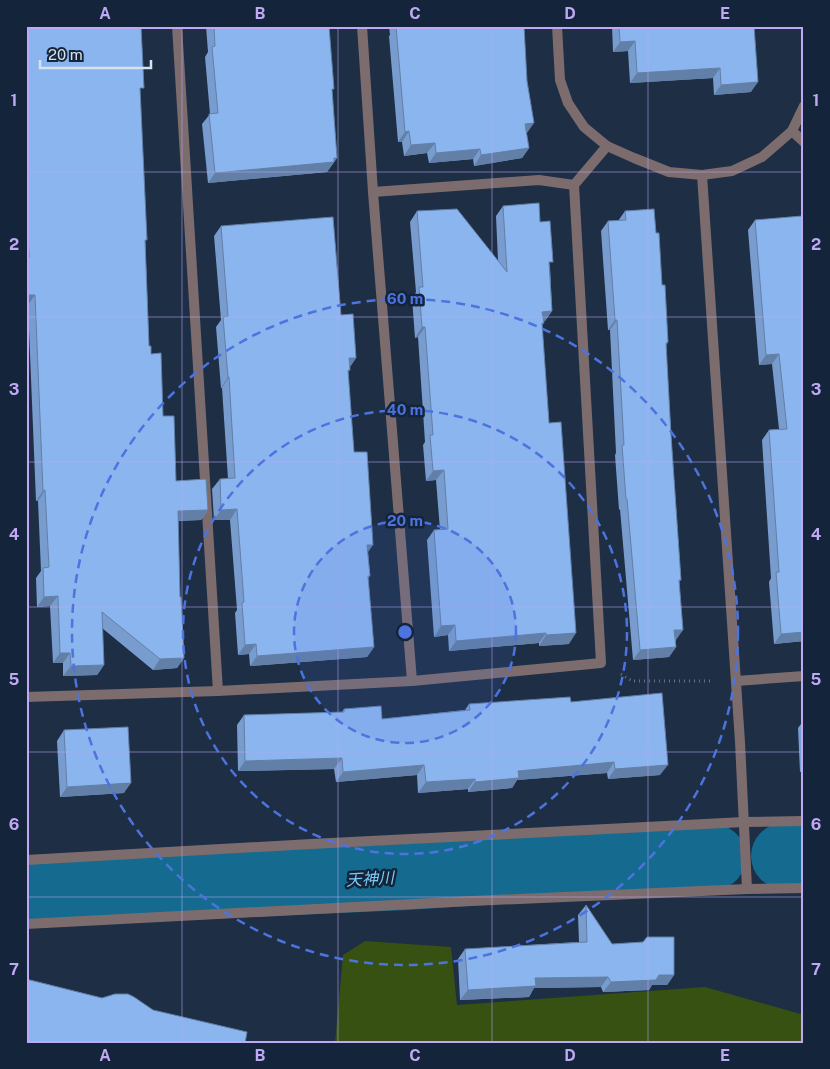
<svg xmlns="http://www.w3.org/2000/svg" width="830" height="1069" font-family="'Public Sans','Noto Sans JP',sans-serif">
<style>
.green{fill:#365112}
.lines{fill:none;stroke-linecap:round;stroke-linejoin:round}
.river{stroke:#146b8f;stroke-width:66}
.path{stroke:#667588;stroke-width:3;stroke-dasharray:1 4;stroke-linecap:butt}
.minor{stroke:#7d6c6d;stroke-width:10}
.tertiary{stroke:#7d6c6d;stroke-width:10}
.wall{fill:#789cce}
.shaded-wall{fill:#617fa7}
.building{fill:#8bb5ef;stroke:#617fa7}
.grid{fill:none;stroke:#bfa9f4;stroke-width:1;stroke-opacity:0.55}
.ring{fill:none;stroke:#4c73de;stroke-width:2.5;stroke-dasharray:9 6}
.labels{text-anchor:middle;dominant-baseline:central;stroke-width:5;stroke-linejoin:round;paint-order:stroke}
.water-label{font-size:16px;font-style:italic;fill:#7bcdf7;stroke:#14243a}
.centre{fill:#4c73de;stroke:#14243a;stroke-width:2.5}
.ring-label{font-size:15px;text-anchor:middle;font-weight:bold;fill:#4c73de;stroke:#14243a;stroke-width:5;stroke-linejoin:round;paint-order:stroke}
.neatline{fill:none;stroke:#bfa9f4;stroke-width:2}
.grid-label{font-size:16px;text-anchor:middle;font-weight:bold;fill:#bfa9f4}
</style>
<rect width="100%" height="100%" fill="#1d2e45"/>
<path class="green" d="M365,941L451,947L457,1005L705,987L804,1015V1043H335L343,955Z"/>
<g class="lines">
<g class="river">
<path d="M784,856H804"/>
<path d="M26,894L406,877L713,857"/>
</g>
<path class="path" d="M621,674L632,681H713"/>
<g class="minor">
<path d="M177,26L218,691"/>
<path d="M557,26L560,80L568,103L584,127L607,146L634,158L669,172L702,175L740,742L747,889"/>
<path d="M792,131L804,142"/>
<path d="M702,175L732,171L762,157L792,131L804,106"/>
<path d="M574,185L607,146"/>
<path d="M373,192L412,681"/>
<path d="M736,681L804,676"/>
<path d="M26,697L218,691L412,681L601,663L574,185L539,180L373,192L362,26"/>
</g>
<g class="tertiary">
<path d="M26,860L311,844L744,822L804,821"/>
<path d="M26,924L471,901L747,889L804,888"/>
</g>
</g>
<g class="wall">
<path d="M26,26L140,93L149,346L176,481L208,510L201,520L178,521L180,597L184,658L177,668L153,670L102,628L104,665L97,675L63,676V663H53L50,606L37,607L36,578L41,571L38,501H36L28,305H26Z"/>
<path d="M206,26H329L332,91L337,158L327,172L208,183L202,124L210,114L205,57L208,52Z"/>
<path d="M389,26H524L526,133L529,148L522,158L474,166L473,159L429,163L427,153L404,156L402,142H398L389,36L390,35Z"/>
<path d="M612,26H754L751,92L714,95L713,78L630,83L628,51L613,52Z"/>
<path d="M503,206L540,222L550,267L552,311L545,321H543L544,323L542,325L549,423L569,644L539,646V643L449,651L448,635L434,637L427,540L434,530H440L436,480L426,481L423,445L425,442L418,337L415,338L412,298L416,292L410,222L417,211L498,261L496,216Z"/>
<path d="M625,211L656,233L668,342L666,346L671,435L681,580L679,582L676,640V647L669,657L633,660L620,509L619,510L615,455L616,453L610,330H608L601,231L608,221H618Z"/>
<path d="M802,216L804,641L774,644L769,582L771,578L762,440L769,430L779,429L772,364L759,365L748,230L755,220Z"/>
<path d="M221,226L341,315L356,358L350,367V370L348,372L354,452L368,553L370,576L368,578L374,647L367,657L250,666L249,654L238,655L235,613L237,610L230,520H214L212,489L220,479H228L222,388H221L216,327L221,320L214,236Z"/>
<path d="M571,702L660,775L608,779L607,773L517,780L512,788L468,792V789L418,793L417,775L336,782L334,769L238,771L237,725L244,715L342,712L344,709L382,719L465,710L469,704Z"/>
<path d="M804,720V772H800L798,728Z"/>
<path d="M64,730L124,793L60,797L57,741Z"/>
<path d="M586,905L612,944L674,975L667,985H652L649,990L603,992L601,987L534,988L529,997L460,1000L458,959L465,949L579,942L578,915Z"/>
</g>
<g class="shaded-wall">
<path d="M635,41L628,51L613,52L620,42Z"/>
<path d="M720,68L713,78L630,83L637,73Z"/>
<path d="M758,82L751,92L714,95L721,85Z"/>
<path d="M534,123L527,133L518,134L525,124Z"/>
<path d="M409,131L402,142H398L405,132Z"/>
<path d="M435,143L427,153L404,156L411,145Z"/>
<path d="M529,148L522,158L474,166L481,155Z"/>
<path d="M480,149L473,159L429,163L436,153Z"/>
<path d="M337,158L327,172L208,183L215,173Z"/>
<path d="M28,295H35L28,305H26V298Z"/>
<path d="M552,311L545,321L535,322L542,312Z"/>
<path d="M615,320H617L610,330H608Z"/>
<path d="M422,327H425L418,337L415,338Z"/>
<path d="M779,354L772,364L759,365L766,355Z"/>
<path d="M349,358H356L349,368Z"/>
<path d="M228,377H229L222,388H221Z"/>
<path d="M444,470L436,480L426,481L433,471Z"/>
<path d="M45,490L38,501H36L43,491Z"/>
<path d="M237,509L230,520H214L221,510Z"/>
<path d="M208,510L201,520L171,521L178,511Z"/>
<path d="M367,545H373L366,555Z"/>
<path d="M58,596L50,606L37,607L44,597Z"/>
<path d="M455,625L448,635L434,637L441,626Z"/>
<path d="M674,630H683L676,640Z"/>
<path d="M804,632V641L774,644L781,634Z"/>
<path d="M546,633L539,643L449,651L456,641Z"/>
<path d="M576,633L569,644L539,646L546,635Z"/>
<path d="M256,644L249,654L238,655L245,645Z"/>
<path d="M374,647L367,657L250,666L257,656Z"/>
<path d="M676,647L669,657L633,660L640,650Z"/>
<path d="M60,653H70L63,663H53Z"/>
<path d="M184,658L177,668L153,670L160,659Z"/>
<path d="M104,665L97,675L63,676L71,666Z"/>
<path d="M342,758L334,769L238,771L245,761Z"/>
<path d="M614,762L607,773L517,780L512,788L468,792L475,782L518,771Z"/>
<path d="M424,765L417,775L336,782L343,772Z"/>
<path d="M668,765L660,775L608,779L615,769Z"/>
<path d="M804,767V772H800Z"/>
<path d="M475,779L468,789L418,793L426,782Z"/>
<path d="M131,783L124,793L60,797L67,787Z"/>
<path d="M659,975H674L667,985H652L649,990L603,992L611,982Z"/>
<path d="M608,977L601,987L534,988L529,997L460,1000L468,990L535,978Z"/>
</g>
<g class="building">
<path d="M26,26H141L144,88H140L147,240H145L149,346H151V354L161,353L163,416H174L176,481L206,479L208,510L178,511L180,597H181L184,658L160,659L102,612L104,665L71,666L70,653H60L58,596L44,597L43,568L49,567L45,490L43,491L35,295H28L27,257H29L26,191Z"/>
<path d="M214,26H329L334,89H332L337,158H334V162L215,173L209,114L218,113L212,47L215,46Z"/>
<path d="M396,26H524L527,81L534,123L525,124L529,148L481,155L480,149L436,153L435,143L411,145L409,131L405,132Z"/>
<path d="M619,26H754L758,82L721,85L720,68L637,73L635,41L620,42Z"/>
<path d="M539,203L540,222L550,221L553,262H549L552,311L542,312L544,323H542L549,423L561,422L576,633L546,635V633L456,641L455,625L441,626L434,530L448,529L444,470L433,471L430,435H433L425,327H422L419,287H423L417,211L457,209L507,272L503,206Z"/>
<path d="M654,209L656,233H659L662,285H665L668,342L666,343L671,435L681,580H679L683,630H674L676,647L640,650L627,499H626L622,445H624L617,320H615L608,221L626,220L625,211Z"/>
<path d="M802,216L804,239V632L781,634L776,572H779L769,430L787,429L779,354L766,355L755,220Z"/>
<path d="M333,217L341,315L353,314L356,358H349L350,370H348L354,452H367L373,545H367L370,576H368L374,647L257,656L256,644L245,645L242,603L244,602L237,509L221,510L220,479L235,478L229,377H228L223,317L228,316L221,226Z"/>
<path d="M662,693L668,765L615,769L614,762L518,771L519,778L475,782V779L426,782L424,765L343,772L342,758L245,761L244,715L344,712V709L381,706L382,719L470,710L469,704L570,697L571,702Z"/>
<path d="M128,727L131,783L67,787L64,730Z"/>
<path d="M586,905L612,944L643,942L647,937H674V975H659L656,980L611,982L608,977L535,978L536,986L468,990L465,949L587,942Z"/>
<path d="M26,979L102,998L115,994H128L134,997L153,1010L247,1032L245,1043H26Z"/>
</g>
<path class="grid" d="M182,26V1043M338,26V1043M492,26V1043M648,26V1043M26,172H804M26,317H804M26,462H804M26,607H804M26,752H804M26,897H804"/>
<circle cx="405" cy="632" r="111" fill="#4c73de" fill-opacity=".12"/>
<g class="ring">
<circle cx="405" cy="632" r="111"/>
<circle cx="405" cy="632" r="222"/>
<circle cx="405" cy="632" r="333"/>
</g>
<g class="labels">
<g class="water-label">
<text transform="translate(370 879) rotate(-3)">天神川</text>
</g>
</g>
<circle cx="405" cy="632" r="8" class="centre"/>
<g class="ring-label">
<text x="405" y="304">60 m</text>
<text x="405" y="415">40 m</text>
<text x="405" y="526">20 m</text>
</g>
<rect width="830" height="1069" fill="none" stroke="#14243a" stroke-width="55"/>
<path d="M40 60v8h111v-8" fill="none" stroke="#d7e2f1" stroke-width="2.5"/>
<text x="48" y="60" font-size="15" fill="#d7e2f1" stroke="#14243a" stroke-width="4" paint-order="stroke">20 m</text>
<rect x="28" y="28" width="774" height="1014" class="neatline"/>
<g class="grid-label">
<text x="105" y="19">A</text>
<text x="260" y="19">B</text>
<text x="415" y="19">C</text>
<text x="570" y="19">D</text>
<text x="725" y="19">E</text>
<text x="14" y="106">1</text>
<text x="816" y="106">1</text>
<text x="14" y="250">2</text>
<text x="816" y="250">2</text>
<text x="14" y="395">3</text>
<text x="816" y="395">3</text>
<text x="14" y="540">4</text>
<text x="816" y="540">4</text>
<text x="14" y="685">5</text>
<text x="816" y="685">5</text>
<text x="14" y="830">6</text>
<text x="816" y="830">6</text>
<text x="14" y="975">7</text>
<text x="816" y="975">7</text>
<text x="105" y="1061">A</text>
<text x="260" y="1061">B</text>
<text x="415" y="1061">C</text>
<text x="570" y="1061">D</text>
<text x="725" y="1061">E</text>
</g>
</svg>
